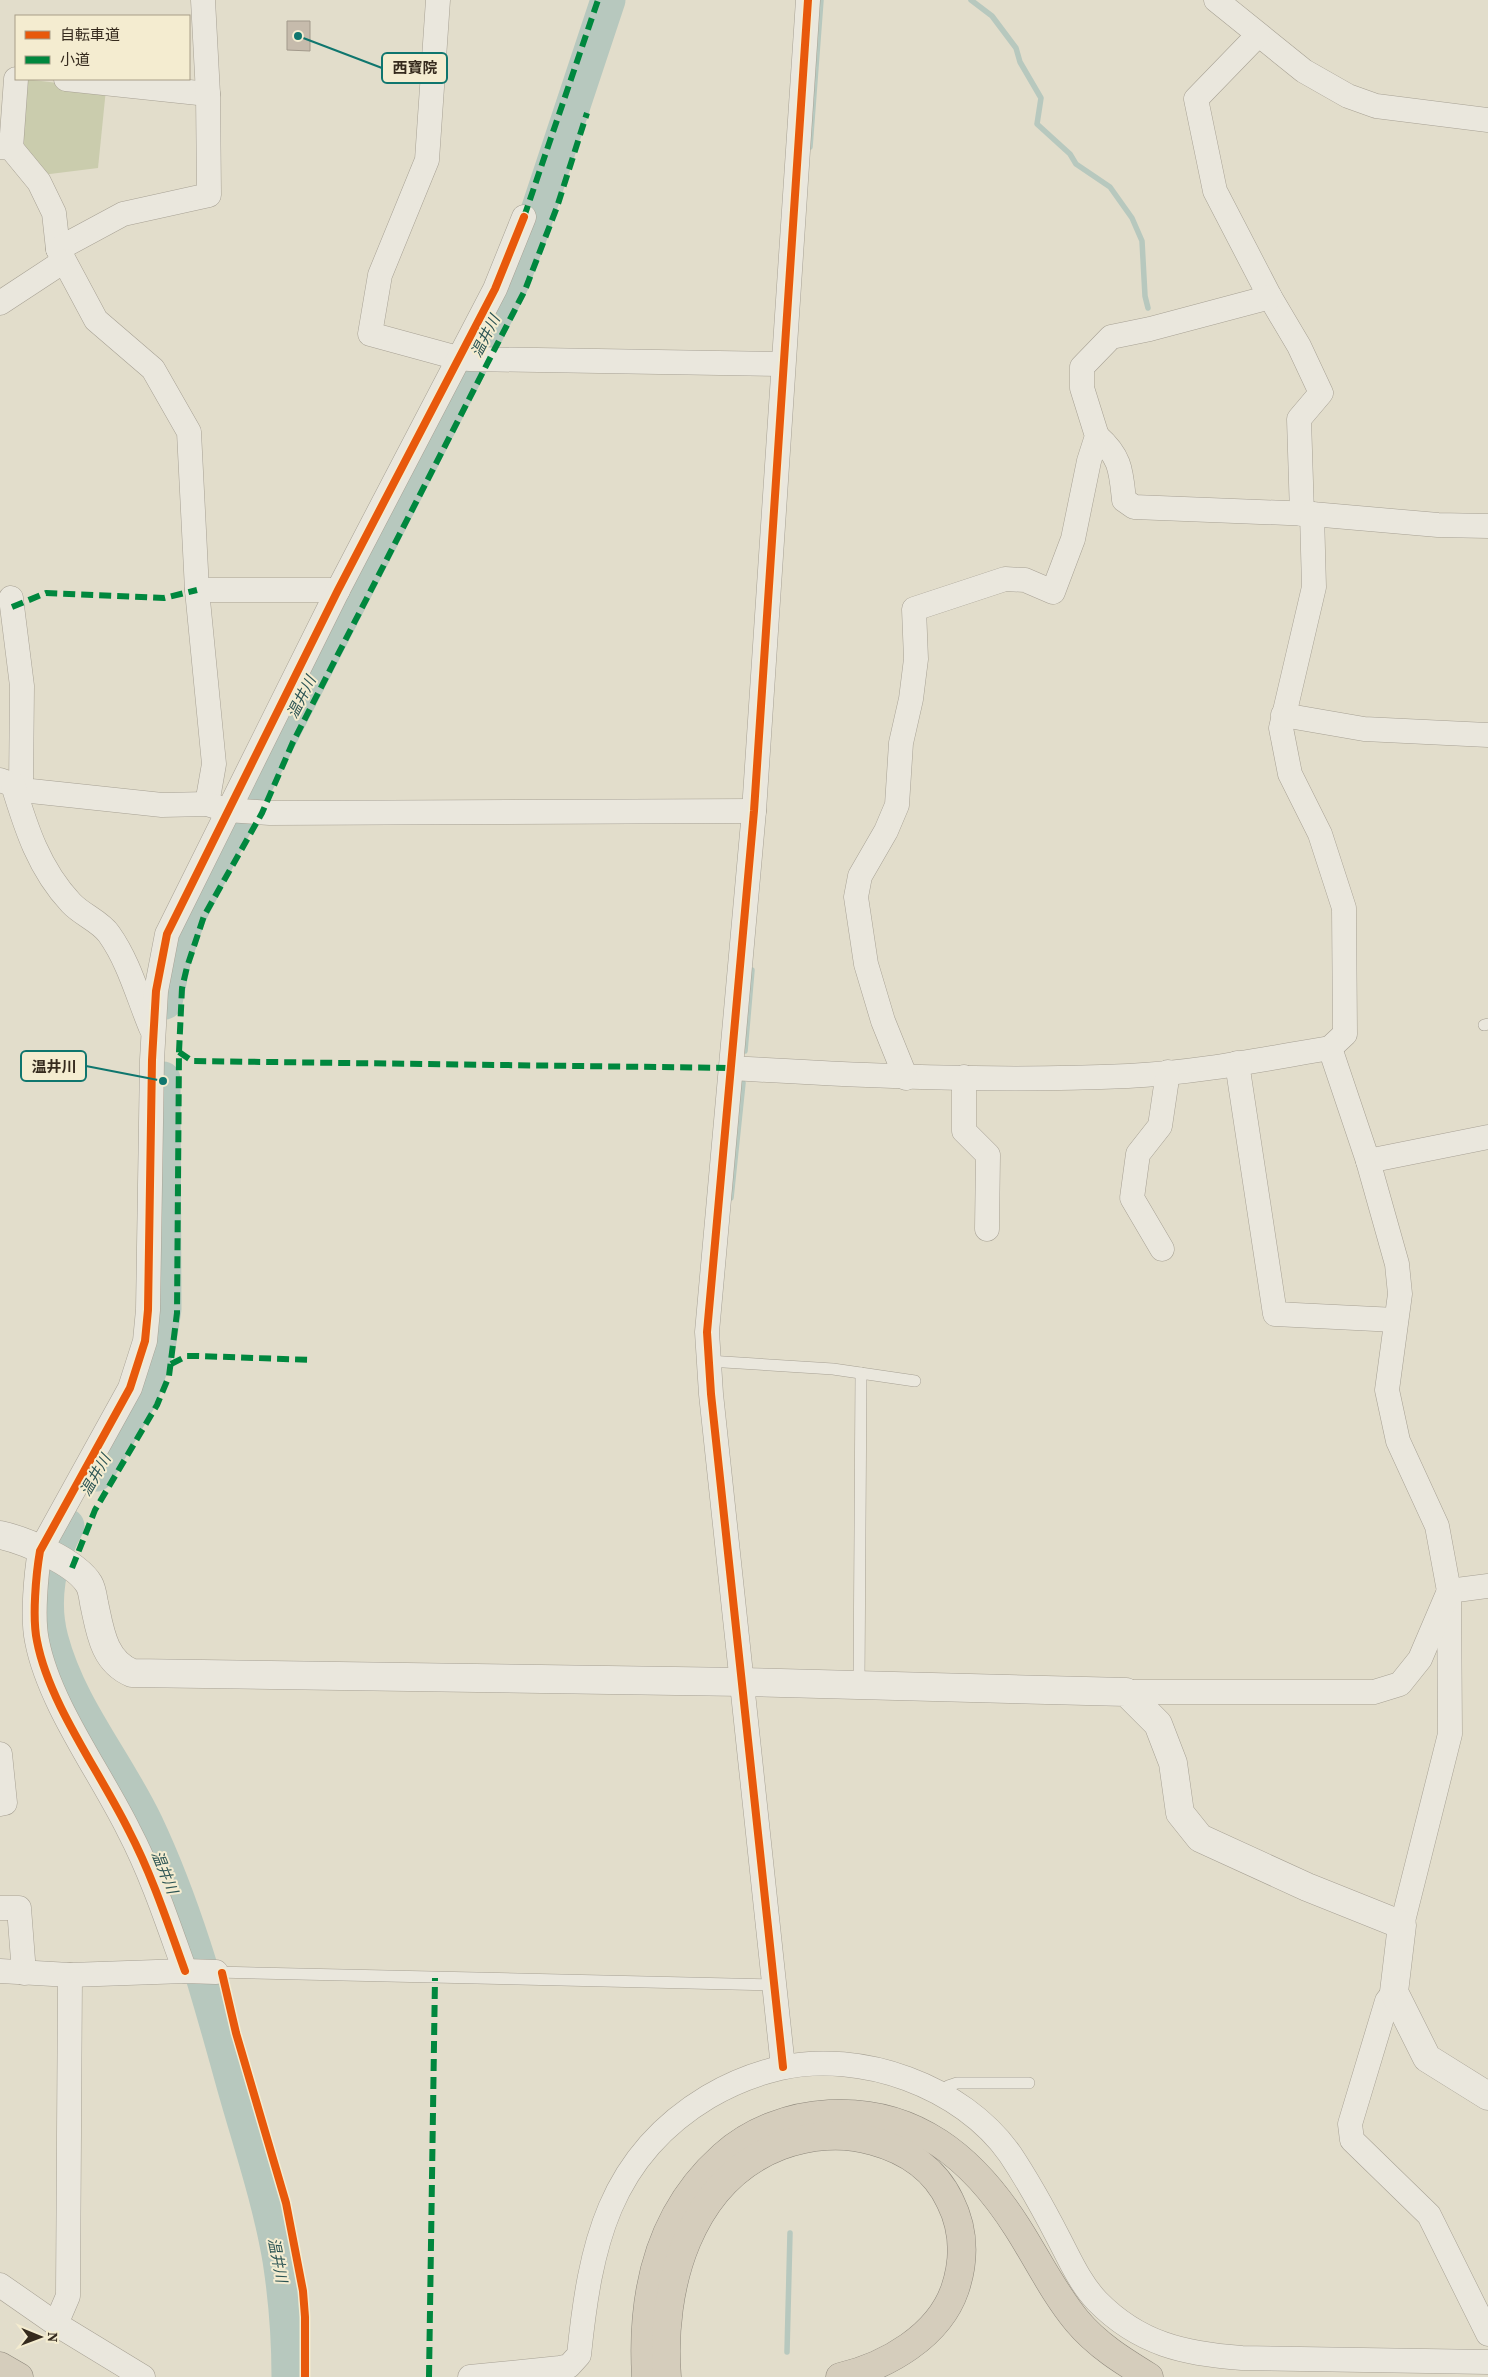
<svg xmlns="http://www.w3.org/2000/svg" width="1488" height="2377" font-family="'Source Serif 4','Noto Sans JP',serif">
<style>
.cemetery{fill:#caccad}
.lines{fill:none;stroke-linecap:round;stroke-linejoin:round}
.stream{stroke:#b7c8be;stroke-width:5.5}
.river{stroke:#b7c8be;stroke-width:35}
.building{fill:#c6bbac;stroke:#a2998b}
.service-casing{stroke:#a7a194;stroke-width:12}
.minor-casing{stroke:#a7a194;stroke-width:25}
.tertiary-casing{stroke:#a7a194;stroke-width:29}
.motorway-casing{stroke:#8d877b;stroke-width:29}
.service{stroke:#eae7dd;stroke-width:11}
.minor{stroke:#eae7dd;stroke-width:24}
.tertiary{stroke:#eae7dd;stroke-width:28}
.motorway{stroke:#d5cdbc;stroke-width:28}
.quiet{stroke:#00873e;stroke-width:6;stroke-dasharray:12 6;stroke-linecap:butt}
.cycleway-casing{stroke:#f4ecd0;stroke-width:11}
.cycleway{stroke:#e8590c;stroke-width:8}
.labels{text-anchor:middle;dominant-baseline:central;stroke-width:4;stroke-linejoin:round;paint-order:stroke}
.water-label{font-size:15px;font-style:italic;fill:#2d5554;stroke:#f4ecd0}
.leader{fill:none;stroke:#0f766e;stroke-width:2}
.callout-dot{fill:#0f766e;stroke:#f4ecd0;stroke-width:2}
.callout{fill:#f4ecd0;stroke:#0f766e;stroke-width:2}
.callout-label{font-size:15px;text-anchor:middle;font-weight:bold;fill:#352a1d}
</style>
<rect width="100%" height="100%" fill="#e2ddcb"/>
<path class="cemetery" d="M25,79L106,89L98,168L42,175L17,150Z"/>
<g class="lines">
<g class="stream">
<path d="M971,0L992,16L1016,48L1020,62L1041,98L1037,124L1070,154L1076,164L1110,187L1132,218L1142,241L1145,296L1148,308"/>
<path d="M810,147L821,0"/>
<path d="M745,1051L752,970"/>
<path d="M731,1198L743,1083"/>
<path d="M787,2352L790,2233"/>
</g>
<g class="river">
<path d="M165,1002L174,958L189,915L510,287L530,235L608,0"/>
<path d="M96,1474L141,1396L159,1341L164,1309L163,1079"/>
<path d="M67,1526C48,1559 41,1602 51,1639C69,1707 116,1761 146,1824C186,1909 209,1995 234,2085C250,2142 270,2201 280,2260C286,2299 289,2338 289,2377"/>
</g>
</g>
<path class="building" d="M287,21H310V51L287,50Z"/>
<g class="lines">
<defs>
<g id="service">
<path d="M1484,1025L1488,1024"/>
<path d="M708,1361L833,1369L915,1381"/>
<path d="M859,1685L861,1373"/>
<path d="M216,1972L773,1985"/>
<path d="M943,2095L948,2086L957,2083H1029"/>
</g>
<g id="minor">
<path d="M438,0L427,160L380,275L370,334L458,358L470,359L783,364"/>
<path d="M1216,0L1304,71L1348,96L1376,106L1488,120"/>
<path d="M1258,35L1196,99L1215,191L1270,297L1299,346L1321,393L1299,419L1302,514"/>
<path d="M66,79L208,94"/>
<path d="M0,147L11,148L39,182L54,213L58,249L96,320L153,369L189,432L197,590L214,764L207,804"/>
<path d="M11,148L16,79"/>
<path d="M58,249L123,214L209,195L208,94L203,0"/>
<path d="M0,303L64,261"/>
<path d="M1097,436C1121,457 1121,471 1124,500L1134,507L1312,514L1438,525L1488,526"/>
<path d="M1312,514L1314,587L1281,728L1290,774L1320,834L1344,908L1345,1034L1330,1048"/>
<path d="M197,590H338"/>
<path d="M11,598L22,686L21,788"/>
<path d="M1283,715L1364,729L1488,735"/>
<path d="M0,780L31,791L162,805L207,804L227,810L270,813L754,811"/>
<path d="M13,785C26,828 39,869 71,903C82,915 100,921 109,934C129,962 138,997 151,1028"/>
<path d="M1237,1063L1275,1314L1396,1320"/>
<path d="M732,1068C864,1076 996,1082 1128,1076C1196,1073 1264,1059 1330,1048L1368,1161L1397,1264L1400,1294L1387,1390L1398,1441L1437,1526L1449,1591L1450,1734L1402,1925"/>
<path d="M964,1077V1131L988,1155L987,1229"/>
<path d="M906,1078L883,1021L866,964L856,897L860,876L886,831L897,805L901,743L911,699L916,659L914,609L1005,579L1025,580L1053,592L1073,539L1089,461L1097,436L1082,388V367L1111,337L1150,329L1270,297"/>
<path d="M1368,1161L1488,1137"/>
<path d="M1162,1249L1132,1198L1138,1154L1160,1126L1168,1072"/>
<path d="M1126,1692H1374L1400,1684L1420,1659L1449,1591L1488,1586"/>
<path d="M0,1754L5,1803L0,1804"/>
<path d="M0,1908H19L24,1973"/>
<path d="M0,1971L70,1975L185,1971L216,1972"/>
<path d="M185,1971C168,1924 152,1875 129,1831C100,1772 49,1704 37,1641C32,1618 36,1574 40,1551L130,1388L145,1341L148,1310L152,1060L156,991L167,934L338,590L495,289L524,217"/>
<path d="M1394,1992L1387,2001L1350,2124L1352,2140L1429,2215L1488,2334"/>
<path d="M783,2067L711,1394L707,1332L754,811L808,0"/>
<path d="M0,2285L56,2324L143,2377"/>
<path d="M56,2324L68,2296L70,1975"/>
<path d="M470,2377L560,2368L569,2366L579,2355C590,2247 608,2157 708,2097C730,2084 755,2074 780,2068C861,2050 962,2086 1010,2154C1028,2181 1044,2210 1059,2239C1070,2260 1080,2283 1097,2301C1139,2344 1185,2354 1242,2358L1488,2362"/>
</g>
<path id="tertiary" d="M0,1535C24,1540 76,1562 89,1584C92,1589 93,1597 94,1603C100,1630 103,1661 132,1673L742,1682L1126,1692L1158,1724L1173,1763L1180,1813L1200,1838L1307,1887L1402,1925L1394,1992L1427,2058L1488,2096"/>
<g id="motorway">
<path d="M0,2366L19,2377"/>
<path d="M646,2377C641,2294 659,2213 723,2156C752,2130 791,2116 829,2114C915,2109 973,2158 1017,2227C1037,2258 1053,2292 1077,2321C1097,2345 1123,2361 1149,2377"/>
<path d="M667,2377C660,2288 689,2181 780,2146C809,2135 843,2132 873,2141C906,2150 935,2169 950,2201C964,2229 965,2259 955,2289C939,2336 887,2366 840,2377"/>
</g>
</defs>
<use href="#service" class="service-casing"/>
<use href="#minor" class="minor-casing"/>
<use href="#tertiary" class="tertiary-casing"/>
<use href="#motorway" class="motorway-casing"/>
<use href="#service" class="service"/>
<use href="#minor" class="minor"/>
<use href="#tertiary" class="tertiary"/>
<use href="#motorway" class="motorway"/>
<g class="quiet">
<path d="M524,217L598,0"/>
<path d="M12,607L46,593L164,598L197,590"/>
<path d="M179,1052L192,1061L732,1068"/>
<path d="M171,1364L187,1356H198L313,1360"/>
<path d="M72,1568L95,1510L157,1405L169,1376L177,1313L179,1052L182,988L187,967L204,916L262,813L293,742L525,290L557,207L587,113"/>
<path d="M429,2377L435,1978"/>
</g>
<defs>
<g id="cycleway">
<path d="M185,1971C168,1924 152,1875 129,1831C100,1772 49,1704 37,1641C32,1618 36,1574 40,1551L130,1388L145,1341L148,1310L152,1060L156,991L167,934L338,590L495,289L524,217"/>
<path d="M222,1973L236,2033L286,2203L303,2291L305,2317V2377"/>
<path d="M783,2067L711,1394L707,1332L754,811L808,0"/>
</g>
</defs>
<use href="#cycleway" class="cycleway-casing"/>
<use href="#cycleway" class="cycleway"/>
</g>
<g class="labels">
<g class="water-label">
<text transform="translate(485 336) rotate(-63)">温井川</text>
<text transform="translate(301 697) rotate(-63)">温井川</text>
<text transform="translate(95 1475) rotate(-60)">温井川</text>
<text transform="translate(165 1872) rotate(68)">温井川</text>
<text transform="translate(278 2260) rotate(79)">温井川</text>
</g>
</g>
<path class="leader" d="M298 36L382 68M163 1081L86 1066"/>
<g class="callout-dot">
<circle cx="298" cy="36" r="5"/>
<circle cx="163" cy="1081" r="5"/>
</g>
<g class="callout">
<rect x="382" y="53" width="65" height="30" rx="5"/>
<rect x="21" y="1051" width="65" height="30" rx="5"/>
</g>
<g class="callout-label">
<text x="415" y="73">西寶院</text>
<text x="54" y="1072">温井川</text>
</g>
<rect x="15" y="15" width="175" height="65" fill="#f4ecd0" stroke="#a89e88"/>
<rect x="25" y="31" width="25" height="8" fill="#e8590c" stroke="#a89e88"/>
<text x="60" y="40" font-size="15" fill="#352a1d">自転車道</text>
<rect x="25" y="56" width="25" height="8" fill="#00873e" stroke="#a89e88"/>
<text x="60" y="65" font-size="15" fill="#352a1d">小道</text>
<g transform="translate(40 2337) rotate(91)" stroke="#f4ecd0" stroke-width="4" paint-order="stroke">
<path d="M0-4L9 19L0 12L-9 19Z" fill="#352a1d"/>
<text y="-8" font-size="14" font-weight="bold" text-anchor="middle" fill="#352a1d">N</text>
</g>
</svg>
